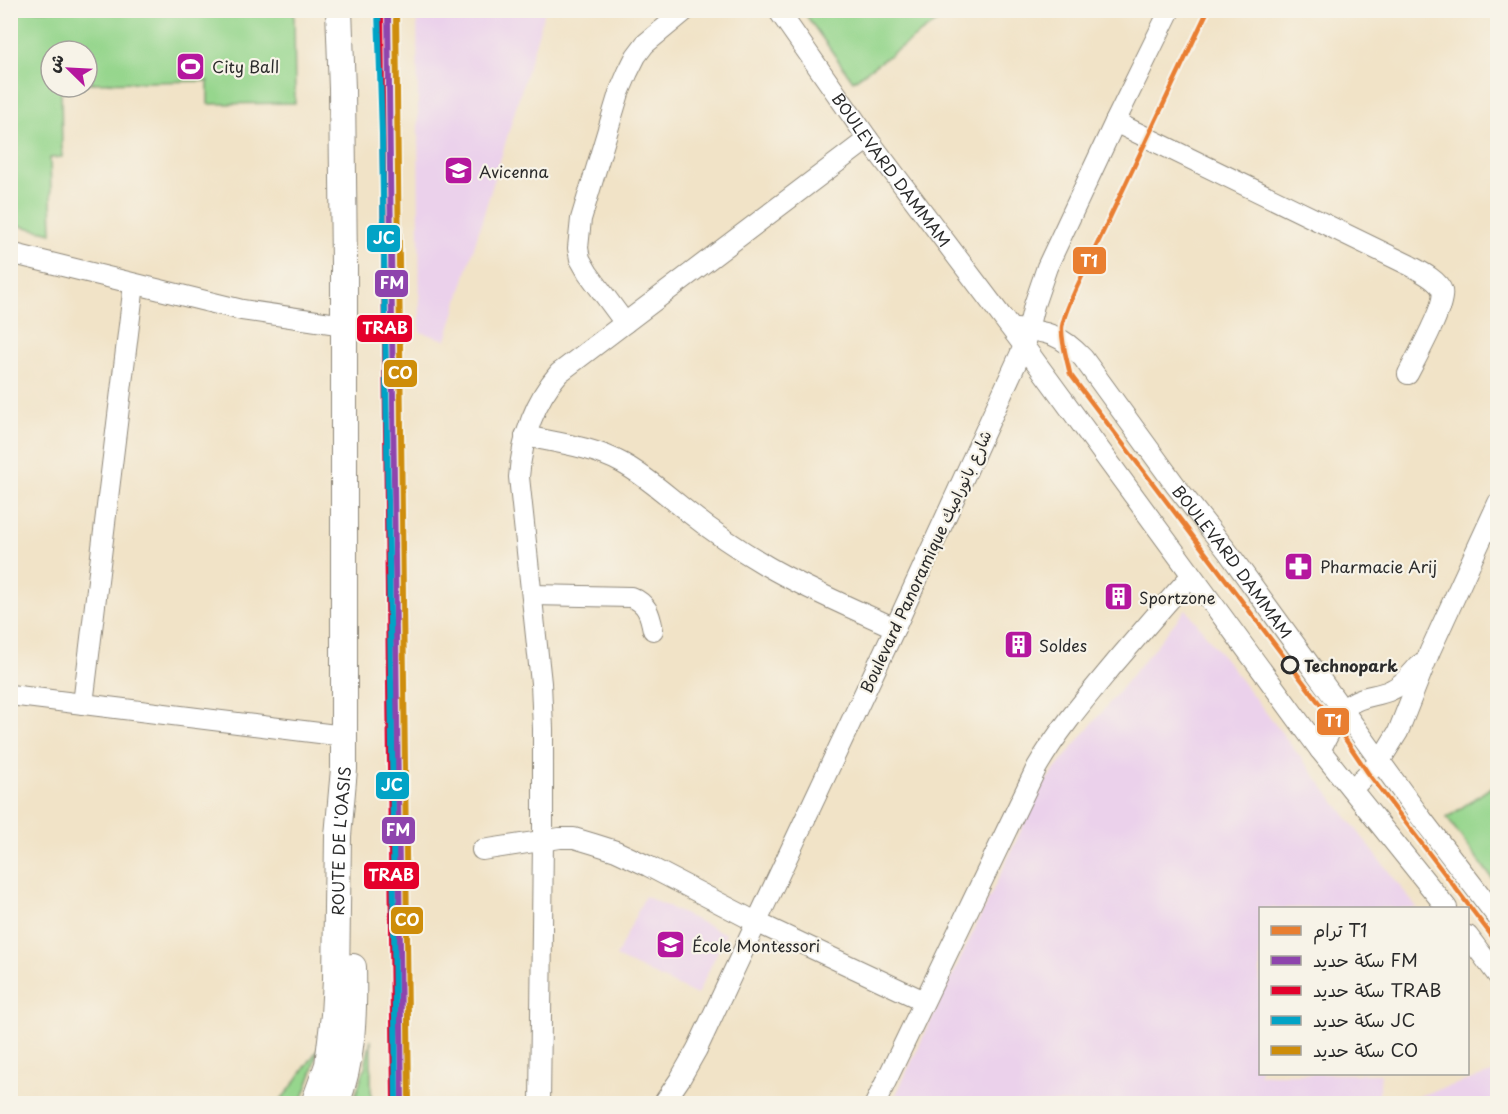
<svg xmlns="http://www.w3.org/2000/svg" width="1508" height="1114" font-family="'Playpen Sans','Playpen Sans Arabic',sans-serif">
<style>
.built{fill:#ebd1eb}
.green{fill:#96d68d;stroke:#60805c;stroke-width:1.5}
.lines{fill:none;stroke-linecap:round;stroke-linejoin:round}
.minor-casing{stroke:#8e8779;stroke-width:22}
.major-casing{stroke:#8e8779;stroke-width:28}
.minor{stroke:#fff;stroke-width:20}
.major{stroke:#fff;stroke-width:26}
.rail-1-casing{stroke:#f7f3e8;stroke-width:10}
.rail-2-casing{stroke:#f7f3e8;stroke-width:10}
.rail-3-casing{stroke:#f7f3e8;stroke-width:10}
.rail-4-casing{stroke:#f7f3e8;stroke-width:10}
.rail-1{stroke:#8e44ad;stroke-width:6}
.rail-2{stroke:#e4002b;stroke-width:6}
.rail-3{stroke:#02a3c6;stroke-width:6}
.rail-4{stroke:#ce8d09;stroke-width:6}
.tram-1-casing{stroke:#f7f3e8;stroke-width:9}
.tram-1{stroke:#e97e30;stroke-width:4.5}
.stop-dot{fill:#f7f3e8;stroke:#2b2b2b;stroke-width:3}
.labels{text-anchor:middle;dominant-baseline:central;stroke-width:4.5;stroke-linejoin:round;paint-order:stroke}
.poi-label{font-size:16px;fill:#2b2b2b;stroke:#f7f3e8;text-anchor:start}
.street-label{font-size:16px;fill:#2b2b2b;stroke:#f7f3e8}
.stop-label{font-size:16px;font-weight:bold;fill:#2b2b2b;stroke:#f7f3e8;text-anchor:start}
.line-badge{stroke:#f7f3e8;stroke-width:2}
.badge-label{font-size:16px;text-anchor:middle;font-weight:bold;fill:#fff}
</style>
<rect width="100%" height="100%" fill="#f7f3e8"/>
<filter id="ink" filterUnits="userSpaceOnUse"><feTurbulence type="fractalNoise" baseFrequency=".0167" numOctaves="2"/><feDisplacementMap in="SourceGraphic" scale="12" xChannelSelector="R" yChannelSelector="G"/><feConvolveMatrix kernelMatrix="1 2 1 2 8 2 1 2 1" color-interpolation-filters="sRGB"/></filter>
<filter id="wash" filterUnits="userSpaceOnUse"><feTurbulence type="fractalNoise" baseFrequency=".008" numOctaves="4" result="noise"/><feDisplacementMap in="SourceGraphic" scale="24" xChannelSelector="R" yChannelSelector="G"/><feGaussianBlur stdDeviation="1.35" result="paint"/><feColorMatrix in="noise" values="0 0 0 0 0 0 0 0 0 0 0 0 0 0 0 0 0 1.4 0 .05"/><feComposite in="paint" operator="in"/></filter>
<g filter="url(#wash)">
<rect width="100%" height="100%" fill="#f1e3c7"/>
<g class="built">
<path d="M417,11H545L446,340L420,332Z"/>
<path d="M1186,609L1417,908H1260V1074H1381L1378,1103H892L1043,784Z"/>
<path d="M645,896L726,934L697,995L616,957Z"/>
<path d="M1495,1072L1497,1075V1103H1405V1100Z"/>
</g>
<g class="green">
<path d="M11,10L294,11L295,103L208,104V81L87,83V51H51V87H61L62,157L50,158L52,233L11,224Z"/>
<path d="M803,11H952L853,81Z"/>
<path d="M1497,783V885L1447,818Z"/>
<path d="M371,1040V1103H353L365,1067Z"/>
<path d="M318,1049L313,1070L301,1103L277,1104L290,1089Z"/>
</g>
</g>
<g filter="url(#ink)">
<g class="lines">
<defs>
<g id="minor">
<path id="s1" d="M778,10L868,139L1024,346L1320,750L1447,908"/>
<path d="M1115,122L1409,265C1418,270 1439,280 1442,291C1446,305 1415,360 1408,374"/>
<path d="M10,253L242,310L344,325"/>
<path d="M625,323L588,273L580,259L578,248L581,219L619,93L628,72L636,56L645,44L686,10"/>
<path id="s2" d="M1016,329C1047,331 1060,334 1083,358L1176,486L1228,552L1422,819L1498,918"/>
<path d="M525,436C558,443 593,447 622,463C646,476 666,495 688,512C713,532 740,550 767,566C808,590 852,608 895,628"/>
<path d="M532,595L631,597C647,603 650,614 653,630"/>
<path d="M10,695L344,736"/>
<path d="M83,704L134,284"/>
<path d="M1320,750C1328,737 1336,716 1348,706C1360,695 1377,697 1391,690C1403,685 1411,674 1419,665"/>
<path d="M1352,789L1380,761L1398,732L1430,651L1498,503"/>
<path d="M482,850L560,838H574L594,844L616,851L648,866L756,922L924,1001"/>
<path d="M1468,936L1498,976"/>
<path d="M540,1104L543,840V729L541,683L519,477C522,438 534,402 559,373L868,139"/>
<path d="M663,1104L680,1079L697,1049L895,628L1024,346L1034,305L1047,267L1115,122L1170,10"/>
<path d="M875,1104L1037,767C1059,729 1087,697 1115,663C1140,634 1165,604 1191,576"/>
</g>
<g id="major">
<path id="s3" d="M314,1104L328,1065L334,1015L336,980L338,836L344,769V265L342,89L339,10"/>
<path d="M336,1104C353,1060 354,1013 353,967"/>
</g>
</defs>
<use href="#minor" class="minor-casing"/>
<use href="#major" class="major-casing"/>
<use href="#minor" class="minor"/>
<use href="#major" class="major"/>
<defs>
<path id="rail-1" d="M388,10L402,1104"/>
<path id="rail-2" d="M381,10L394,1104"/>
<path id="rail-3" d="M378,10L382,134L392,743L396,1104"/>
<path id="rail-4" d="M396,10L409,1104"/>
</defs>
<use href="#rail-1" class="rail-1-casing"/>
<use href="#rail-2" class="rail-2-casing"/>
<use href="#rail-3" class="rail-3-casing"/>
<use href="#rail-4" class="rail-4-casing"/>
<use href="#rail-1" class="rail-1"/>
<use href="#rail-2" class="rail-2"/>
<use href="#rail-3" class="rail-3"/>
<use href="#rail-4" class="rail-4"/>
<defs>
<path id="tram-1" d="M1208,10L1075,291C1070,302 1064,315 1062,327C1061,342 1067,359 1070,374L1335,724L1368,773L1498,944"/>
</defs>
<use href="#tram-1" class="tram-1-casing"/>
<use href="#tram-1" class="tram-1"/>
</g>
</g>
<defs>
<symbol id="stadium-square" viewBox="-11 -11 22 22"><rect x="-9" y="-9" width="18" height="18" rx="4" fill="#b5179e" stroke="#f7f3e8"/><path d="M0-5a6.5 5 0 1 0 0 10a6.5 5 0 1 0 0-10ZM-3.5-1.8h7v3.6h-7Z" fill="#fff"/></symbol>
<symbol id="school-square" viewBox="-11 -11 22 22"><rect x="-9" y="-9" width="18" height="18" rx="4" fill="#b5179e" stroke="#f7f3e8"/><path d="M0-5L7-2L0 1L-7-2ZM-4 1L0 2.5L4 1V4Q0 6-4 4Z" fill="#fff"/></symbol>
<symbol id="pharmacy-square" viewBox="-11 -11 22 22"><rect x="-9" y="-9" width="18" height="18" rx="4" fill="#b5179e" stroke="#f7f3e8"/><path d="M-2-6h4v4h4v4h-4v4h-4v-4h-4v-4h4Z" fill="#fff"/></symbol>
<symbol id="building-square" viewBox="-11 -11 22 22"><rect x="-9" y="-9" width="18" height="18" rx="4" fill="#b5179e" stroke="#f7f3e8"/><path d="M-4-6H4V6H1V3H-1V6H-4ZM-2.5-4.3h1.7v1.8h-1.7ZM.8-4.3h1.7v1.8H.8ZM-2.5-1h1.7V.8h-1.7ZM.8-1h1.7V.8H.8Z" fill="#fff"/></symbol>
</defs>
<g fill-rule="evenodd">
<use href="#stadium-square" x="174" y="50" width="33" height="33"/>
<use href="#school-square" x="442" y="154" width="33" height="33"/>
<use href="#pharmacy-square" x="1282" y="550" width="33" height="33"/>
<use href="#building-square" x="1102" y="580" width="33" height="33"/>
<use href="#building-square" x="1002" y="628" width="33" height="33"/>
<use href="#school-square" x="654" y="928" width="33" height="33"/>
</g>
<circle class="stop-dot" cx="1290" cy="665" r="8"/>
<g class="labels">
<g class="poi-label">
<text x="212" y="66">City Ball</text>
<text x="479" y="171">Avicenna</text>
<text x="1320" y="566">Pharmacie Arij</text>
<text x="1139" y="597">Sportzone</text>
<text x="1039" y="645">Soldes</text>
<text x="692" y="945">École Montessori</text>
</g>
<g class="street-label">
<text stroke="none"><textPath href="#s1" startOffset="196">BOULEVARD DAMMAM</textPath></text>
<text transform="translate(925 561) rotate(-65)">Boulevard Panoramique شارع بانوراميك</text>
<text stroke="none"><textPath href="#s2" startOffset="328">BOULEVARD DAMMAM</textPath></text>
<text stroke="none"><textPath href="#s3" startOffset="266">ROUTE DE L'OASIS</textPath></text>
</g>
<g class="stop-label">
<text x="1304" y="665">Technopark</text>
</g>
</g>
<g class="line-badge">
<rect x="366" y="224" width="35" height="29" rx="6" fill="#02a3c6"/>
<rect x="1072" y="246" width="35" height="29" rx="6" fill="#e97e30"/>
<rect x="374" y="269" width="35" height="29" rx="6" fill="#8e44ad"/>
<rect x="356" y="314" width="57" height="29" rx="6" fill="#e4002b"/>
<rect x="383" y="359" width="35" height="29" rx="6" fill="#ce8d09"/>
<rect x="1316" y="707" width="34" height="29" rx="6" fill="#e97e30"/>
<rect x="375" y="771" width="35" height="29" rx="6" fill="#02a3c6"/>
<rect x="381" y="816" width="35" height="29" rx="6" fill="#8e44ad"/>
<rect x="363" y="861" width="57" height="29" rx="6" fill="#e4002b"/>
<rect x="390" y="906" width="34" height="29" rx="6" fill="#ce8d09"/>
</g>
<g class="badge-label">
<text x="384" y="244">JC</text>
<text x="1089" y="267">T1</text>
<text x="392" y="289">FM</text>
<text x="385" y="334">TRAB</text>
<text x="400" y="379">CO</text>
<text x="1333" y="727">T1</text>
<text x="392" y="791">JC</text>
<text x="398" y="836">FM</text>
<text x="391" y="881">TRAB</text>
<text x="407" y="926">CO</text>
</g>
<rect width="1508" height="1114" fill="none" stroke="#f7f3e8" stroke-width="36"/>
<rect x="1259" y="907" width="210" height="168" fill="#f7f3e8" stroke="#a5a39c" stroke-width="1.5"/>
<rect x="1271" y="926" width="30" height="9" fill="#e97e30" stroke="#a5a39c" stroke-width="1.5"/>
<text x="1313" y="937" font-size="18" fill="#2b2b2b">ترام T1</text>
<rect x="1271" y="956" width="30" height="9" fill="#8e44ad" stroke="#a5a39c" stroke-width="1.5"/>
<text x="1313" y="967" font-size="18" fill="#2b2b2b">سكة حديد FM</text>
<rect x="1271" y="986" width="30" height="9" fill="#e4002b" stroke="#a5a39c" stroke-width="1.5"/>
<text x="1313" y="997" font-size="18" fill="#2b2b2b">سكة حديد TRAB</text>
<rect x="1271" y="1016" width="30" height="9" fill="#02a3c6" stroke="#a5a39c" stroke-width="1.5"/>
<text x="1313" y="1027" font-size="18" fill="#2b2b2b">سكة حديد JC</text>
<rect x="1271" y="1046" width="30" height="9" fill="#ce8d09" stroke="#a5a39c" stroke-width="1.5"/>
<text x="1313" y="1057" font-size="18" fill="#2b2b2b">سكة حديد CO</text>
<g transform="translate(69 69) rotate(294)"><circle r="28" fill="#f7f3e8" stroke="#a5a39c" stroke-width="1.5"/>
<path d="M0-4.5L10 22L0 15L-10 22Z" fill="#b5179e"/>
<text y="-9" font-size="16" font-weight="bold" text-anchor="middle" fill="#2b2b2b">ش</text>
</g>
</svg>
